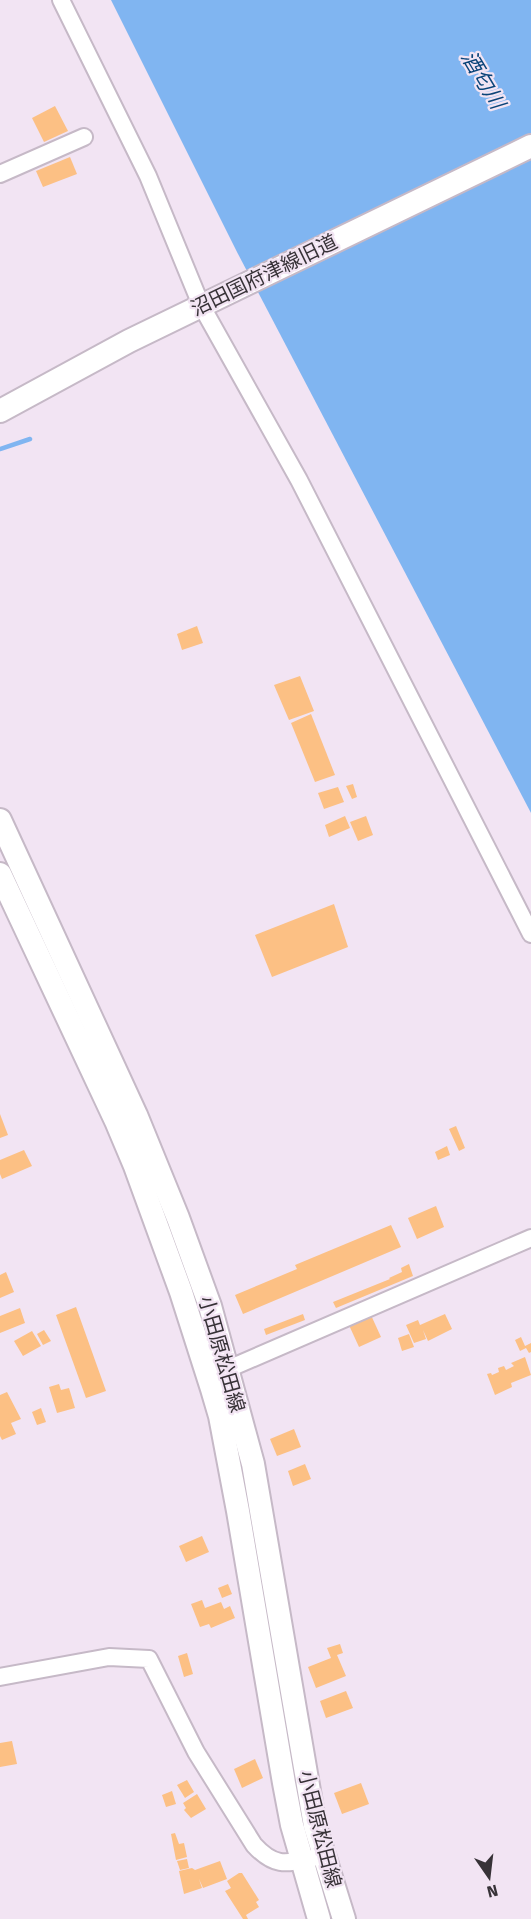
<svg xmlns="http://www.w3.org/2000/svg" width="531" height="1919" font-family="'Fira Sans','Noto Sans JP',sans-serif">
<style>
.water{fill:#80b5f1}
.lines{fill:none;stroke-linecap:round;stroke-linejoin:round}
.stream{stroke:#80b5f1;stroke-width:4.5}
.building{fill:#fcc084}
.street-casing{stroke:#c6b9c7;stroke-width:20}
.secondary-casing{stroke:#c6b9c7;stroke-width:26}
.street{stroke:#fff;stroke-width:16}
.secondary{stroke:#fff;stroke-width:22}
.labels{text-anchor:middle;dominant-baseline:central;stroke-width:4.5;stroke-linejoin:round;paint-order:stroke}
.street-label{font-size:20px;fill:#373237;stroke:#f2e4f3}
.water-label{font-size:21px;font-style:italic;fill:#0a4479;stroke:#f2e4f3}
</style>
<rect width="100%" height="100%" fill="#f2e4f3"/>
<path class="water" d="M111,0H531V813L237,252Z"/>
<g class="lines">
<path class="stream" d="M0,449L30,439"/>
</g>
<g class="building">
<path d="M55,106L68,131L44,142L32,118Z"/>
<path d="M70,157L77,174L43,187L36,171Z"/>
<path d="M197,626L203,643L182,650L177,634Z"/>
<path d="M300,676L314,711L289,720L274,685Z"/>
<path d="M311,714L335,775L315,782L291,723Z"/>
<path d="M353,784L357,797L352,799L346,786Z"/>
<path d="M338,787L344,802L324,809L318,793Z"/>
<path d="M345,816L350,828L329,837L325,825Z"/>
<path d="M366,816L373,835L358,841L350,822Z"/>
<path d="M334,904L348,947L272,977L255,935Z"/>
<path d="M0,1114L8,1135L0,1138Z"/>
<path d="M456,1126L465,1148L459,1151L449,1129Z"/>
<path d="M447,1146L450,1155L438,1160L435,1152Z"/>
<path d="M24,1150L32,1166L2,1179L0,1174V1160Z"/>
<path d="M436,1206L444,1227L417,1239L408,1218Z"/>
<path d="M391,1225L401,1247L243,1314L235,1295L297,1269L295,1265Z"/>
<path d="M409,1264L413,1276L336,1308L333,1302L390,1279L389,1278L402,1272L401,1268Z"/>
<path d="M6,1272L14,1292L0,1298V1275Z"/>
<path d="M76,1307L106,1391L86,1398L56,1315Z"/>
<path d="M20,1308L25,1323L0,1333V1316Z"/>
<path d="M370,1313L381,1337L359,1347L348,1323Z"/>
<path d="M303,1314L305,1320L266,1335L264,1329Z"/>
<path d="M445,1314L452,1329L428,1341L423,1330L426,1339L414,1343L406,1325L418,1320L420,1325Z"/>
<path d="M44,1330L51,1341L43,1345L37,1334Z"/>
<path d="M32,1331L41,1346L23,1356L14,1341Z"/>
<path d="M409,1334L414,1347L402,1351L398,1338Z"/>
<path d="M521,1337L525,1346L531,1343V1352L529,1353L526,1348L520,1351L515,1340Z"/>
<path d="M525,1357L531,1375L511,1383L512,1387L495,1395L487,1374L491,1373L492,1375L499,1372L498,1368L504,1366L506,1370L514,1366L511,1363Z"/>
<path d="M59,1384L61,1390L69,1388L75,1408L57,1413L49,1387Z"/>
<path d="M7,1392L21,1419L11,1423L16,1434L2,1440L0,1436V1395Z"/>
<path d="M41,1408L46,1422L37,1425L32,1412Z"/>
<path d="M294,1429L301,1447L277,1456L270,1439Z"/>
<path d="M305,1464L311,1479L293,1486L288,1471Z"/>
<path d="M202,1536L209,1552L186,1562L179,1546Z"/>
<path d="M228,1584L232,1594L222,1598L218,1588Z"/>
<path d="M202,1600L205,1608L221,1602L224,1609L230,1606L235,1618L211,1628L209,1624L200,1627L191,1604Z"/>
<path d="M340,1644L343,1653L337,1655L346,1676L316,1688L308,1667L331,1658L327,1648Z"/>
<path d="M187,1653L193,1674L184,1677L178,1656Z"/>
<path d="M346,1691L353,1708L326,1718L320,1701Z"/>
<path d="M12,1741L17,1764L0,1767V1743Z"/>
<path d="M255,1759L263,1778L242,1788L234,1769Z"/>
<path d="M187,1780L194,1792L185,1798L177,1785Z"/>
<path d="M361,1783L369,1804L342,1814L334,1793Z"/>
<path d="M172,1791L176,1804L166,1807L162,1795Z"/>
<path d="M197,1794L206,1809L191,1818L184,1810L186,1808L183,1803Z"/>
<path d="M175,1833L179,1844L184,1843L187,1857L176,1860L171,1834Z"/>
<path d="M187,1859L189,1868L180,1870L177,1861Z"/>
<path d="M220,1861L227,1879L203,1888L199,1879L202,1888L184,1894L179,1871L192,1868L195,1870Z"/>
<path d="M239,1873H242L259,1900L256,1902L259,1907L246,1915L248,1919H243L225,1891L231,1888L227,1881Z"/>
</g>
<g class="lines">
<defs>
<g id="street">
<path d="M61,0L148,176L201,305L299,480L531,934"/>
<path d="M0,174L84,137"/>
<path d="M228,1369L531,1238"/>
<path d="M0,1677L109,1657L149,1659L196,1752L254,1845C274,1867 285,1864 313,1858"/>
</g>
<g id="secondary">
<path d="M0,411L129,341L531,146"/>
<path d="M0,820L136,1115L178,1218L210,1306L253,1464L315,1826L344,1919"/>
<path d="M0,874L116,1121L135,1166L181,1292L212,1389L220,1416L238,1511L284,1783L292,1825L319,1919"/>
</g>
</defs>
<use href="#street" class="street-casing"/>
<use href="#secondary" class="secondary-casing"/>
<use href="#street" class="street"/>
<use href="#secondary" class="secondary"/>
</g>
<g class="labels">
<g class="street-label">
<text transform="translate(264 275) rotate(-26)">沼田国府津線旧道</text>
<text transform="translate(222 1354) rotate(74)">小田原松田線</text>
<text transform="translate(320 1829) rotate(76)">小田原松田線</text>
</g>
<g class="water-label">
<text transform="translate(483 80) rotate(59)">酒匂川</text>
</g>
</g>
<g transform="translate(489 1877) rotate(166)" stroke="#f2e4f3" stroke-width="4.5" paint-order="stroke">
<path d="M0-4.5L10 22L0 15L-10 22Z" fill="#373237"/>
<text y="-9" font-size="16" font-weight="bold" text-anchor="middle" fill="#373237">N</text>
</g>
</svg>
